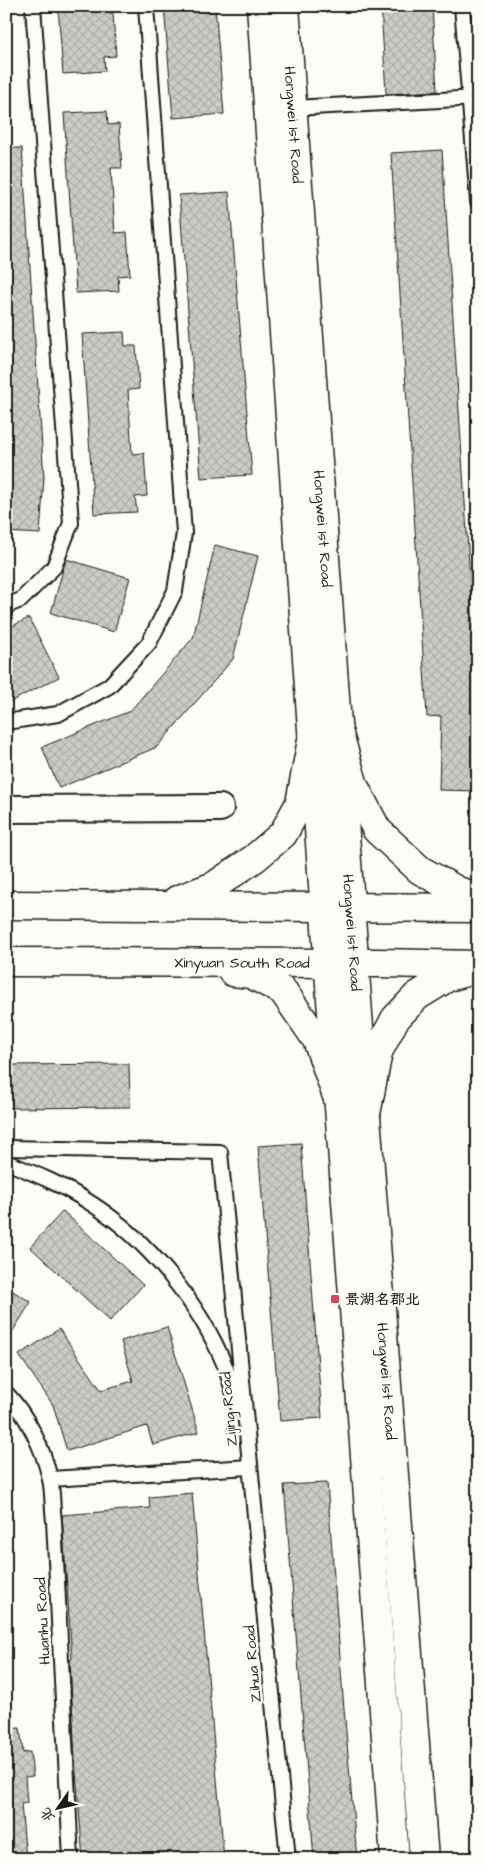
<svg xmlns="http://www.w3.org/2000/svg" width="484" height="1865" font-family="'Architects Daughter','LXGW WenKai TC',sans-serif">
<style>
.building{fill:url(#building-cross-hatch);stroke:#1c1c1c}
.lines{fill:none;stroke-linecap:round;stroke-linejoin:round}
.service-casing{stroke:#1c1c1c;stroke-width:18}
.minor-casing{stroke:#1c1c1c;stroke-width:30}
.secondary-casing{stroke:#1c1c1c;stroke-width:31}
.primary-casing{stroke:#1c1c1c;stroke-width:31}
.service{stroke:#fdfcf7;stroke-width:14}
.minor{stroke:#fdfcf7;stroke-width:26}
.secondary{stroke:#fdfcf7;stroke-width:28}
.primary{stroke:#fdfcf7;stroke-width:28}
.poi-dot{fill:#d1495b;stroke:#fdfcf7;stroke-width:2}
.labels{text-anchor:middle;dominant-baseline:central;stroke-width:5;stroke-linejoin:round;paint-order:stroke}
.street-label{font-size:15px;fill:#1c1c1c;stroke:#fdfcf7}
.poi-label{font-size:15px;font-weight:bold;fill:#1c1c1c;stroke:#fdfcf7;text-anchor:start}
</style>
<defs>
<pattern id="building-cross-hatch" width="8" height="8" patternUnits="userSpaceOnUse" patternTransform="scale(1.25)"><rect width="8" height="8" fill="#cccbc8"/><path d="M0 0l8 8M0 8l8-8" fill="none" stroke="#afaeab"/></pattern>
</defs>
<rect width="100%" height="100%" fill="#fdfcf7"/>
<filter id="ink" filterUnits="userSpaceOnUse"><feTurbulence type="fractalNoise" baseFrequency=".02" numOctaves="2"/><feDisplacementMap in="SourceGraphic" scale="10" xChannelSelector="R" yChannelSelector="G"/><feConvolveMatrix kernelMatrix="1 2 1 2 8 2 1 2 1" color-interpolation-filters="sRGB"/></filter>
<g filter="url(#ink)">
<g class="building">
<path d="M58,6H101V13H113L116,56L104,57L105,71L63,74Z"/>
<path d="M164,6H215L224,114L173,118Z"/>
<path d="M381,6H432L437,91L386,94Z"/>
<path d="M107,111L108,125L119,124L122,168H111L114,218L115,233L127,232L130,275L118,276L119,291L76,293L64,113Z"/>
<path d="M6,148H22L44,477L40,534L6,532Z"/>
<path d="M442,150L478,702V791L439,790L441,716L427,717L391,153Z"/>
<path d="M229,192L252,475L201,478L179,195Z"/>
<path d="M124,332L125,346H136L139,389L128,390L131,439L132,454L144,453L147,496L135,497L137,512L94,514L82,334Z"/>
<path d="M215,545L258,556L233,659L157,747L59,788L42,747L130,711L193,638Z"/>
<path d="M66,559L130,578L114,632L51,613Z"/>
<path d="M29,618L59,677L6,704V629Z"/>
<path d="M129,1064L130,1107L6,1108V1065Z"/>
<path d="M301,1143L322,1418L280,1421L258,1146Z"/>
<path d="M63,1211L143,1285L110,1321L30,1247Z"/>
<path d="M6,1287L31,1302L6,1342Z"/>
<path d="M167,1327L199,1432L153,1445L147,1426L67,1451L53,1405L19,1355L59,1329L101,1390L133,1381L121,1341Z"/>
<path d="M327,1483L343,1697L357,1859H314L284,1485Z"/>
<path d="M192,1493L224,1859H83L75,1760L70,1660L72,1659L62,1515L150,1508L149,1497Z"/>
<path d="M20,1728L23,1753L30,1752L33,1776L25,1777L27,1803L21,1804L26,1859H6V1729Z"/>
</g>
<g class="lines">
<defs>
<g id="service">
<path d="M462,6L478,202"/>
<path d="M293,108L477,98"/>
<path d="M6,606L21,600L54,567L71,523L33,6"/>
<path d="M6,722L58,714L109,686L149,643L175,591L184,533L146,6"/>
<path d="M6,1148L220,1152L288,1859"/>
<path d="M6,1162C36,1174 65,1186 92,1204C148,1240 200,1304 225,1366C230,1380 234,1395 239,1409"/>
<path d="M6,1393C28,1416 43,1448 50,1479C53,1492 52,1507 54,1521L71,1859"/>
<path d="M50,1479L250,1467"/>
</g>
<path id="minor" d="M6,809L220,808"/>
<g id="secondary">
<path d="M261,6L332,1013L395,1859"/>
<path id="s1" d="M285,6L358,1014L424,1859"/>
</g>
<g id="primary">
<path d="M338,731L354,786L377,830L420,870L458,891L478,898"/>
<path d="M177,900L214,886L255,858L283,834L300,803L312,740"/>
<path d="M6,905L478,908"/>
<path id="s2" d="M6,962L378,963L478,965"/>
<path d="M233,972L251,974L283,991L317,1040L338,1099"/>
<path d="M366,1114L378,1052L395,1019L417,996L448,977L473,970"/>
</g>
</defs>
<use href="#service" class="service-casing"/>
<use href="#minor" class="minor-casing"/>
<use href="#secondary" class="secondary-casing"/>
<use href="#primary" class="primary-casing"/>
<use href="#service" class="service"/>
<use href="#minor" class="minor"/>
<use href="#secondary" class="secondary"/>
<use href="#primary" class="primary"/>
</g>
</g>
<rect class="poi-dot" x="330" y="1294" width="10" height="10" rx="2.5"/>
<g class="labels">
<g class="street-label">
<text stroke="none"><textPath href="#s1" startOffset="119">Hongwei 1st Road</textPath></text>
<text stroke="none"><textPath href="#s1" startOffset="524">Hongwei 1st Road</textPath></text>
<text stroke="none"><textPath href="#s1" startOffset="929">Hongwei 1st Road</textPath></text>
<text stroke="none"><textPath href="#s2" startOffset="236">Xinyuan South Road</textPath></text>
<text stroke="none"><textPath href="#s1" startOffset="1379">Hongwei 1st Road</textPath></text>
<text transform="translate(229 1409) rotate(-95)">Zijing Road</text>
<text transform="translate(43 1621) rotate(-93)">Huanhu Road</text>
<text transform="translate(253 1664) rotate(-95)">Zihua Road</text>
</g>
<g class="poi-label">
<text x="345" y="1299">景湖名郡北</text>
</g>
</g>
<rect width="484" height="1865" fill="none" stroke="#fdfcf7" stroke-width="25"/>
<rect x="12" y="12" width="459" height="1840" fill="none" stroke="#1c1c1c" stroke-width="2" filter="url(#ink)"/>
<g transform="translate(58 1808) rotate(236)" stroke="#fdfcf7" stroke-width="4" paint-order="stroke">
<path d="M0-4L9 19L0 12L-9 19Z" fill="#1c1c1c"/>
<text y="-8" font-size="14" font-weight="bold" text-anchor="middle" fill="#1c1c1c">北</text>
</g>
</svg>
